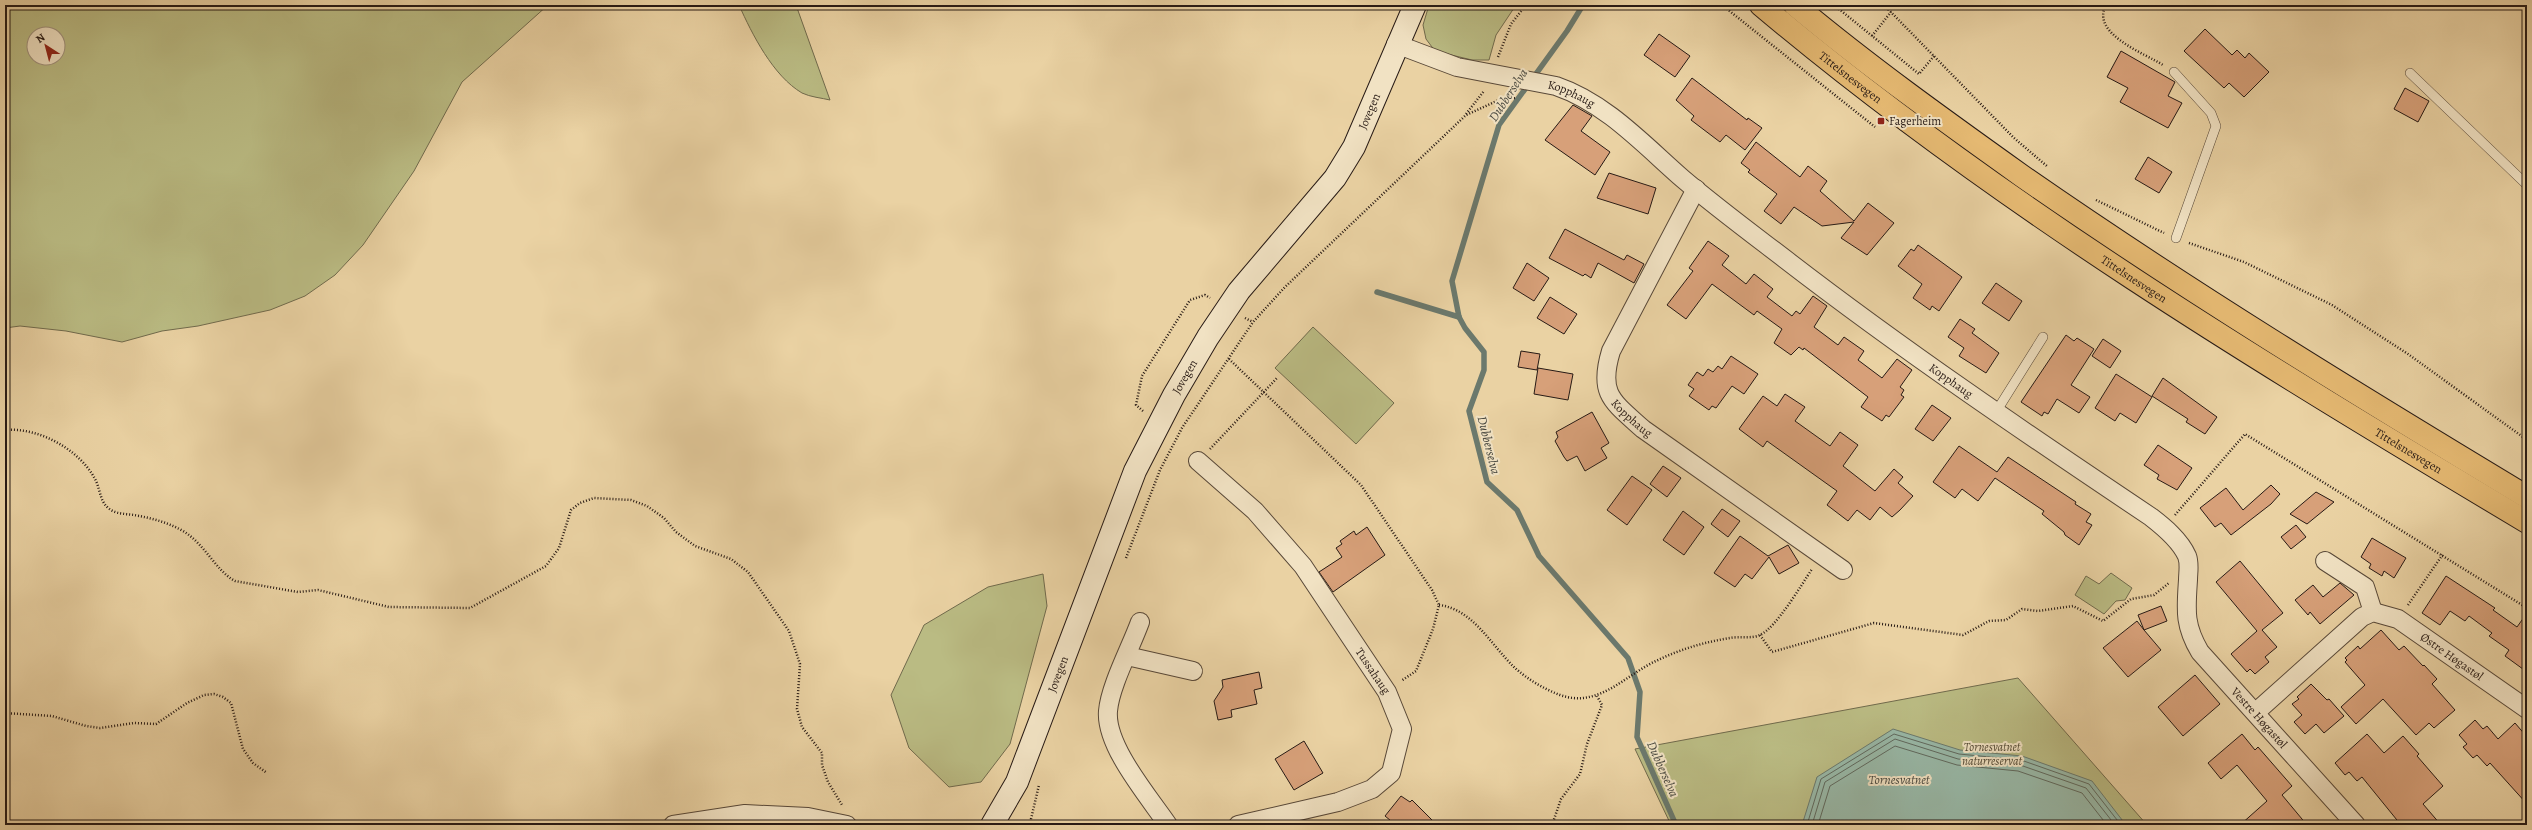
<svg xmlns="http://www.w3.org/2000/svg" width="2532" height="830" font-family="Alegreya,serif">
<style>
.green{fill:#babb83;stroke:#706a4c;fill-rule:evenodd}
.water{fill:#98b8a7;stroke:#6b796d}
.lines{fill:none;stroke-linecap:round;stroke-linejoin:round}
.shore{stroke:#60695e;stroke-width:1}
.stream{stroke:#6b796d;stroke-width:5.5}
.building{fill:#d7a079;stroke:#271a15}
.lane-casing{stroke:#584838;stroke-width:10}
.street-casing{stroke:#584838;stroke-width:20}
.secondary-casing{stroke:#271a15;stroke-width:24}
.primary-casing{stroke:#271a15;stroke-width:24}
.path{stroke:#271a15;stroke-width:2.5;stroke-dasharray:1 2;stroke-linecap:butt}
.lane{stroke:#f1e2c3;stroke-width:9}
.street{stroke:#f1e2c3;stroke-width:18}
.secondary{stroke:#f1e2c3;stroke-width:22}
.primary{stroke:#e5b972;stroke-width:22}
.poi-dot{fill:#8f2418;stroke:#f1e2c3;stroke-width:1.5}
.labels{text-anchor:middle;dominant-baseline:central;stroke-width:4;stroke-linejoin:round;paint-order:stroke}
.street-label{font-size:12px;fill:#271a15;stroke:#f1e2c3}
.poi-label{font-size:12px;fill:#271a15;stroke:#f1e2c3;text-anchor:start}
.park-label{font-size:12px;font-style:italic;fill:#534a36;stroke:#f1e2c3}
.water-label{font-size:13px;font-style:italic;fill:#494941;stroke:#f1e2c3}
</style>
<rect width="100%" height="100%" fill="#ead2a3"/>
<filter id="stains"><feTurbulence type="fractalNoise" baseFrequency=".005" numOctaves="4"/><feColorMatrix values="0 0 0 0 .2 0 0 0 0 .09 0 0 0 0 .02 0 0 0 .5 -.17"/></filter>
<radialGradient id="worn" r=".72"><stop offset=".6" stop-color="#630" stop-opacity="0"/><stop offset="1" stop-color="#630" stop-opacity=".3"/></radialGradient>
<g class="green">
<path d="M5,5H548L462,82L414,171L363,245L335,275L305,296L270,310L198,326L162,331L122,342L66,331L20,326L5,328ZM34,34H58V58H34Z"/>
<path d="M739,5H796L830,100C822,98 810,97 802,93C773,76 752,34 739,5Z"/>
<path d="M1429,5H1516L1496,35L1489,60H1472L1435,51L1426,39L1423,25Z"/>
<path d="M1313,327L1394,403L1356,444L1275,368Z"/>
<path d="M2111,573L2132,588L2125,600L2116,601L2104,614L2075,595L2086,576L2099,584Z"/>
<path d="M1043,574L1047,606L1010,744L981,782L949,787L909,748L891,695L924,625L988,587Z"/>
<path d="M2018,678L2147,825H1671L1635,749Z"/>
</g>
<path class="water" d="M1893,729L1960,750L2022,756L2092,781L2126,825H1802L1817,777Z"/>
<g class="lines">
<g class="shore">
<path d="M1807,825L1821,779L1894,734L1959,754L2021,760L2089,784L2121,825"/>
<path d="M1812,825L1825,782L1895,739L1958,759L2020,765L2086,788L2115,825"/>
<path d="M1818,825L1830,786L1895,746L1957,765L2018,771L2082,793L2107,825"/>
</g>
<g class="stream">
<path d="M1583,5L1567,31L1499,125L1452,281L1459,317L1465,328L1484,352V370L1469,411L1487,482L1517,510L1539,556L1628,658L1640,692L1637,737L1676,825"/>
<path d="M1377,292L1459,317"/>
</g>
</g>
<g class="building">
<path d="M2205,29L2232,55L2237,50L2245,58L2249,53L2269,72L2244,97L2229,83L2224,88L2184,51Z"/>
<path d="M1659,34L1690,56L1675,77L1644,55Z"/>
<path d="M2121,51L2175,82L2168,96L2182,103L2168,128L2120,102L2128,88L2107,77Z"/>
<path d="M1692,78L1747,120L1748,118L1762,128L1745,150L1726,135L1720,142L1691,120L1694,116L1676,100Z"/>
<path d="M2405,88L2429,101L2418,122L2394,109Z"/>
<path d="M1573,105L1592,116L1581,131L1610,152L1595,175L1545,140Z"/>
<path d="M1756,142L1800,177L1808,166L1827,181L1820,191L1854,221L1868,203L1894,223L1867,255L1841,238L1854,222L1822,226L1794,207L1781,224L1764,211L1777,194L1748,172L1750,170L1741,163Z"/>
<path d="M2148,157L2172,172L2159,193L2135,179Z"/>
<path d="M1609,173L1656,188L1648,214L1597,198Z"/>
<path d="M1565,229L1624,260L1627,255L1644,264L1634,283L1598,263L1591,278L1585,274L1583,276L1549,258Z"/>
<path d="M1708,241L1729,256L1722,265L1746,284L1754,274L1773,289L1767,297L1792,316L1796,311L1800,314L1813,296L1827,306L1814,327L1838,345L1844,337L1864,351L1858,360L1882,378L1897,359L1912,370L1900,387L1904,390L1901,395L1904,397L1889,417L1886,415L1882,421L1861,407L1868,397L1804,348L1803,350L1799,347L1791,355L1774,343L1782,329L1757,311L1754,315L1712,284L1686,319L1667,305L1693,271L1689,268Z"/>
<path d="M1918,245L1962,277L1939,311L1932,306L1930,310L1913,298L1922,284L1898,266L1911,249L1914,251Z"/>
<path d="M1527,263L1549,278L1534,301L1513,288Z"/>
<path d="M1996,283L2022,301L2009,321L1982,303Z"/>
<path d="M1550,297L1577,314L1564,334L1537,318Z"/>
<path d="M1960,319L1975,329L1972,333L1999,353L1986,373L1959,356L1964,348L1948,337Z"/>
<path d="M2066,335L2074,341L2077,338L2094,349L2071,385L2090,397L2079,413L2057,399L2048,414L2044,412L2042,416L2021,402Z"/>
<path d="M2103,339L2121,351L2110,368L2092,356Z"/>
<path d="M1521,351L1540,354L1537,370L1518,367Z"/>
<path d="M1731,356L1758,374L1744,394L1732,386L1716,408L1712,406L1709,410L1689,396L1694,389L1688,385L1697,372L1703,376L1708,369L1713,372L1718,366L1722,369Z"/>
<path d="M1538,368L1573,374L1568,400L1534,394Z"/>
<path d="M2116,374L2152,397L2136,423L2120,413L2115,421L2095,408Z"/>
<path d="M2163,378L2217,417L2205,434L2186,422L2188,419L2152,396Z"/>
<path d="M1785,394L1805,407L1795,421L1830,446L1840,432L1858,445L1843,466L1875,491L1894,469L1903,477L1898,483L1913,496L1900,510L1892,517L1880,507L1870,520L1857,510L1848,521L1827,505L1837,491L1767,441L1763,447L1739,429L1763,396L1777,406Z"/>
<path d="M1932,405L1951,418L1933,441L1915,429Z"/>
<path d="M1592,412L1609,443L1601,448L1607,458L1585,471L1577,456L1567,461L1564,457L1555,441L1558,437L1556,432Z"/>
<path d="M2158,445L2192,468L2177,490L2157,479L2159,475L2144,465Z"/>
<path d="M1959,446L1997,472L2008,457L2076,502L2075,504L2091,514L2086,522L2092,525L2079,545L2065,535L2064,532L2042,514L2044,511L1995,478L1978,501L1962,489L1955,498L1933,482Z"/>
<path d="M1663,466L1681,478L1667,497L1650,484Z"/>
<path d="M1632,476L1652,490L1627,525L1607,510Z"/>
<path d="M2271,485L2280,494L2271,504L2231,535L2221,523L2215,527L2200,508L2226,488L2243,510Z"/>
<path d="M2316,492L2334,502L2307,524L2290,514Z"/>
<path d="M1722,509L1740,521L1728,537L1711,524Z"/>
<path d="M1683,511L1704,527L1684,555L1663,540Z"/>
<path d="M2296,525L2306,537L2291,549L2281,537Z"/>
<path d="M1367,527L1385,555L1333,592L1319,572L1342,557L1336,548L1342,544L1340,541L1354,531L1356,535Z"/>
<path d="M1740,536L1768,556L1788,545L1799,563L1779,574L1769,557L1752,579L1745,574L1735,587L1714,573Z"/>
<path d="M2372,538L2406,558L2394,578L2384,571L2382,576L2369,568L2371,564L2361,557Z"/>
<path d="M2240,561L2283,613L2262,630L2277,647L2265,657L2269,662L2255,674L2250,669L2247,672L2231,654L2257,631L2216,582Z"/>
<path d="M2446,576L2495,608L2493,610L2517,627L2527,613V672L2505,656L2509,650L2489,636L2492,633L2469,616L2465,621L2450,611L2440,625L2422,613Z"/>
<path d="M2340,583L2354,595L2320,624L2310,612L2308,615L2295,600L2313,585L2323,597Z"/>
<path d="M2161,606L2167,621L2144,630L2161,650L2128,677L2103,648L2137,621L2144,630L2138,615Z"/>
<path d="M2381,630L2399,650L2404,646L2423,666L2424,665L2437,679L2432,684L2455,710L2434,728L2429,723L2416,735L2383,699L2356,724L2341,707L2365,685L2345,662L2347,660L2345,658L2358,646L2360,649Z"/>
<path d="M1259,672L1262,688L1254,690L1257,704L1231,710L1232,717L1218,720L1214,701L1223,687L1222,680Z"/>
<path d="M2195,675L2220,704L2183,736L2158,707Z"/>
<path d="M2311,684L2327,700L2329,699L2344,716L2324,733L2316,724L2305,734L2294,722L2302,715L2292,704L2299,699L2297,697Z"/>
<path d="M2475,720L2483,729L2487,726L2498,739L2515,723L2527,737V804L2490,763L2487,766L2477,755L2473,758L2463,747L2467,744L2459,735Z"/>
<path d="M2242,734L2255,750L2258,747L2292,786L2282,795L2307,825H2240L2267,801L2237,765L2221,779L2208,763Z"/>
<path d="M2367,734L2384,753L2403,736L2419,754L2417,756L2443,786L2423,804L2441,825H2401L2362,777L2357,781L2349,772L2345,775L2335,763Z"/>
<path d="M1304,741L1323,773L1294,790L1275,759Z"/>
<path d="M1401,796L1410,802L1412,800L1437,825H1396L1385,816Z"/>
</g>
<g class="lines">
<defs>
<g id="lane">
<path d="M2174,72L2211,113L2216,126L2176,238"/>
<path d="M2410,73L2527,185"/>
<path d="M1996,412L2043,337"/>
</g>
<g id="street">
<path id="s1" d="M1396,44L1457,67L1556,86C1606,103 1644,145 1683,179C1716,207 1751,233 1785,259C1903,350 2027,434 2151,517C2164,527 2180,540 2187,556C2190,564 2188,572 2188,580C2186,610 2184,625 2200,652L2356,825"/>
<path id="s2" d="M1696,189L1611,351C1598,394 1612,401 1643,429L1843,570"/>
<path id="s3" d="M1198,461L1255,511L1303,566L1387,692L1402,729L1391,773L1372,789L1338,802L1238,825"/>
<path d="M2325,561L2365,587L2373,612"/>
<path d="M1140,622C1131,647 1110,686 1108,711C1105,746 1149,797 1168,825"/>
<path d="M1127,656L1193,671"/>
<path id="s4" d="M2256,712L2362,617L2373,612L2398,619L2527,709"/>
<path d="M673,825L745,814L808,817L847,825"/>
</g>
<g id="secondary">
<path id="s5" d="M992,825L1017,782L1135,471L1174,395L1208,337L1239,291L1335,178L1354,147L1415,5"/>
</g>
<g id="primary">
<path id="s6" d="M1761,5C1997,204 2263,364 2527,522"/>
<path d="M1795,5C1868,66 1945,121 2022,176C2186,290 2356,394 2527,497"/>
</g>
</defs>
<use href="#lane" class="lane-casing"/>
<use href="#street" class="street-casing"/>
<use href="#secondary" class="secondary-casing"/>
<use href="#primary" class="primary-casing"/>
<g class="path">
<path d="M1722,5L1875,127"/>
<path d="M1834,5L1919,74L1934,56"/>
<path d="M1884,5L2014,138L2048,167"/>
<path d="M2106,5C2090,34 2146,54 2163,65"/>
<path d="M1872,36L1891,12"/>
<path d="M1498,57L1511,24L1526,5"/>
<path d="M1466,114L1484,91"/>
<path d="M2096,200L2164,233"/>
<path d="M2189,243L2244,262L2332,305L2408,354L2527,440"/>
<path d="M1245,318L1253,322"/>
<path d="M1229,359L1361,485L1432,590L1439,605L1433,629L1416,671L1401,681"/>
<path d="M1143,411L1136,405L1142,376L1190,300L1205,295L1210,298"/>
<path d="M5,430C39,427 81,450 96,481C101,492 100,505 113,511C119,514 127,514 134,515C151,518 167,522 183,531C205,544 216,571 235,581L298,592L318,590L389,607L470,608L546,566L559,548L571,510L580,503L594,498L631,500L647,506L664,518L676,532L695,546L731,559L748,572L789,631L800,664L797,709L802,727L822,753V765L828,782L842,805"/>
<path d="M1210,449L1277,378"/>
<path d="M2175,515L2245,434L2527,608"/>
<path d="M1126,558L1160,470L1182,428L1253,322L1285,287L1466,115L1501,99L1515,98"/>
<path d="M1439,605C1473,609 1491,645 1514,667C1527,679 1544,689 1560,695C1599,709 1626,674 1658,660C1681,649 1705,642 1730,638C1739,636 1752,639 1760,635C1776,628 1802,584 1812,569"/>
<path d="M2408,605L2443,554"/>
<path d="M1760,635L1772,652L1874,623L1963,635L1989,621L2006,620L2022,609L2038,611L2073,606L2103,621L2131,599L2154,595L2169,583"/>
<path d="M5,713L52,716L86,726L100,728L134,723L156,724L187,703L204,695L214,694L223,697L231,703L243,749L253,763L267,773"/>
<path d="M1032,825L1031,819L1039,785"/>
<path d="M1552,825L1561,799L1580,774L1587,744L1602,705L1597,696"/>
</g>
<use href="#lane" class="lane"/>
<use href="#street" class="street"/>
<use href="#secondary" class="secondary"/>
<use href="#primary" class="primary"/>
</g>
<rect class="poi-dot" x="1877" y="117" width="8" height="8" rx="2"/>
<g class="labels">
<g class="street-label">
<text stroke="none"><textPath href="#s6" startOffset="115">Tittelsnesvegen</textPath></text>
<text stroke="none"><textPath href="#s1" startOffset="183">Kopphaug</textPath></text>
<text stroke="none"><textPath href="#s5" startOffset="814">Jovegen</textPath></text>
<text stroke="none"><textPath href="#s6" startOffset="463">Tittelsnesvegen</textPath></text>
<text stroke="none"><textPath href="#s5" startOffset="489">Jovegen</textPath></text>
<text stroke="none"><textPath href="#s1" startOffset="660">Kopphaug</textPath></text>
<text stroke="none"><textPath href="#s2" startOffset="260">Kopphaug</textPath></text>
<text stroke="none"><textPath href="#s6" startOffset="787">Tittelsnesvegen</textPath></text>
<text stroke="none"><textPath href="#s4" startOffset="246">Østre Høgastøl</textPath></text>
<text stroke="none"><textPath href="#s3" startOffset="275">Tussahaug</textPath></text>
<text stroke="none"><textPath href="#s5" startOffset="165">Jovegen</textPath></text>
<text stroke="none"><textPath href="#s1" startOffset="1143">Vestre Høgastøl</textPath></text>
</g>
<g class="poi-label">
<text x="1889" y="121">Fagerheim</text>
</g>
<g class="park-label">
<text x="1992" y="747">Tornesvatnet<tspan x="1992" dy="14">naturreservat</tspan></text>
</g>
<g class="water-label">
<text transform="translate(1508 95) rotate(-57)">Dubberselva</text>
<text transform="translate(1489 445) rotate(76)">Dubberselva</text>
<text transform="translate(1663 769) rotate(66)">Dubberselva</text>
<text x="1899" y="779">Tornesvatnet</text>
</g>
</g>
<rect width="2532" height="830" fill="none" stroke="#ead2a3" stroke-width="20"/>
<rect x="6" y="6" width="2520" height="818" fill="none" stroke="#271a15" stroke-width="2"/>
<rect x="10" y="10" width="2512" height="810" fill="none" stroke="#271a15"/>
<g transform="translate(46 46) rotate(324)"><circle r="19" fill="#f1e2c3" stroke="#a0927d"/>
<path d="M0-3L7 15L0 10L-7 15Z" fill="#8f2418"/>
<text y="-6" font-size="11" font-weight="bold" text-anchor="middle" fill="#271a15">N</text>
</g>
<rect width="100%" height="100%" filter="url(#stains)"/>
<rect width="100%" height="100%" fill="url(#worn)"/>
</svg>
